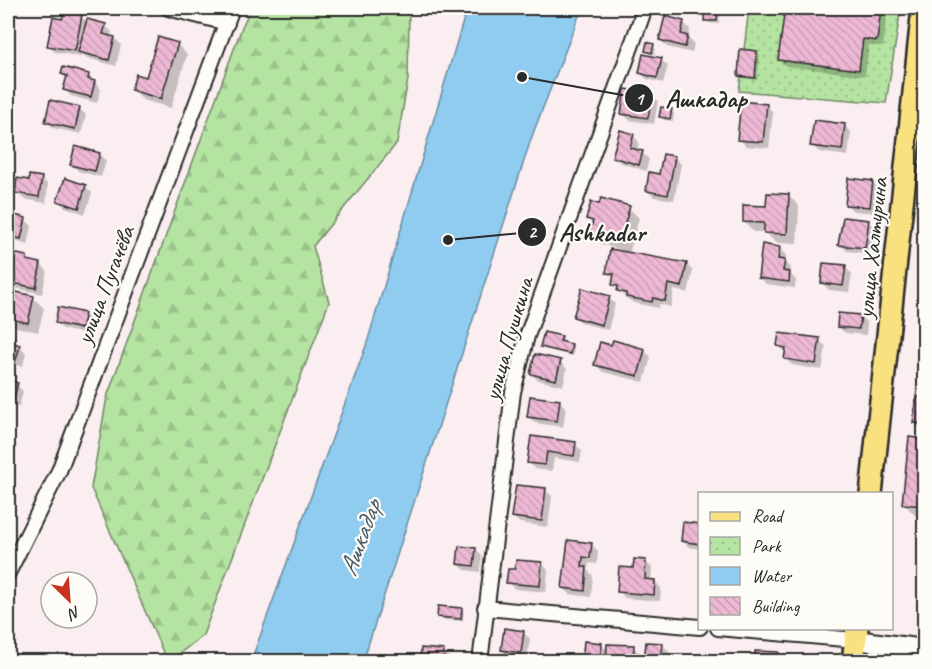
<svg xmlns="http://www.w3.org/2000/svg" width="932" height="669" font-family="Caveat,sans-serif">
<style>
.forest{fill:url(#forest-firs);stroke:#708766;stroke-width:1.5}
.park{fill:url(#park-dots);stroke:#708766;stroke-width:1.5}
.water{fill:#90ccf0;stroke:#688ca1;stroke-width:1.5}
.shadow{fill:#0003}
.building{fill:url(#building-back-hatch);stroke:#2b2b2b;stroke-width:1.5}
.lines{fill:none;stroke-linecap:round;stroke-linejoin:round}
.street-casing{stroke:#2b2b2b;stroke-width:18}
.secondary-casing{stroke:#2b2b2b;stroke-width:22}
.primary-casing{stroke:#2b2b2b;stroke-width:26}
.street{stroke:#fdfcf7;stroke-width:14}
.secondary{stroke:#fdfcf7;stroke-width:18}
.primary{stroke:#fae180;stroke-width:21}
.labels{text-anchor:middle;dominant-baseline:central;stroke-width:4.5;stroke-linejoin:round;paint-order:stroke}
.street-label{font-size:24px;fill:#2b2b2b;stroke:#fdfcf7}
.water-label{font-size:26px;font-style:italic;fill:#495b66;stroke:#fdfcf7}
.leader{fill:none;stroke:#2b2b2b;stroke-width:2}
.callout-dot{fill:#2b2b2b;stroke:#fdfcf7;stroke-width:2}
.mark-label{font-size:18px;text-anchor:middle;font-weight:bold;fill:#fff}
.callout-label{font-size:26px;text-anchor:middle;font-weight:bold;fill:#2b2b2b;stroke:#fdfcf7;stroke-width:4.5;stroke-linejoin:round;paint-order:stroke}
</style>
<defs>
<pattern id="forest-firs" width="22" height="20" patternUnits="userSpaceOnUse" patternTransform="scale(1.5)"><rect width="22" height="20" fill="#b5e3a1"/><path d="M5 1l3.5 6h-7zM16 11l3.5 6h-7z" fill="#9cc38b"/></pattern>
<pattern id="park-dots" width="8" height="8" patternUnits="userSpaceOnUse" patternTransform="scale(1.5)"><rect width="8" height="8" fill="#b5e3a1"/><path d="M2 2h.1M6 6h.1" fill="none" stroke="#9cc38b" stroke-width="1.8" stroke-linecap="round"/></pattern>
<pattern id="building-back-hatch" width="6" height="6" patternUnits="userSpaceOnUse" patternTransform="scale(1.5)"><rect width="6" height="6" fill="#edb8d4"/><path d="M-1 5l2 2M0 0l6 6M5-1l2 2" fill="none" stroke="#cb9eb6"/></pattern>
</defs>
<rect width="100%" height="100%" fill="#faeef0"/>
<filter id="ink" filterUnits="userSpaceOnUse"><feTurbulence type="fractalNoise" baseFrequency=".0167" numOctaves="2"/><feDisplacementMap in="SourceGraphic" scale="12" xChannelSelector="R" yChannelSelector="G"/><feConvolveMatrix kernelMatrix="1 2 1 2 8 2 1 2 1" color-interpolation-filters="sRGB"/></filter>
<g filter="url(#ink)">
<path class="forest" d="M251,8H409L408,79L397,143L313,246L329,302L203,635L170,661H167L91,488L107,397L242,27Z"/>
<path class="park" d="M749,8H901L886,103L739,91Z"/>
<path class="water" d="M467,8H582L532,136L363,661H251L367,343Z"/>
<g class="shadow">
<path d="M786,8H881L887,14L883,47L869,45L865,76L786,66L780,59Z"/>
<path d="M717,10L720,13L719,24L709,23L706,20Z"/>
<path d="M81,17L88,23L105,25L112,32L110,37L115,38L121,45L116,66L87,58L82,54L81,57L55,52L49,45L64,21Z"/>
<path d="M683,22L690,29L688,38L694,44L692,53L667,47L661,40Z"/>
<path d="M177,44L187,55L171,108L143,100L133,90L147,79Z"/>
<path d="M653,46L656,49L654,55L646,50Z"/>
<path d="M757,52L760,55L757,80L742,78L739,75Z"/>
<path d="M661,60L668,66L663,83L647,79L640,73Z"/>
<path d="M62,74L88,75L101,89L97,103L71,96L65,90L68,79Z"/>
<path d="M651,95L658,101L654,124L629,120L623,113Z"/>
<path d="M766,105L773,112L769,148L746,146L739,139Z"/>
<path d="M79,108L86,115L81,134L53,128L46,121Z"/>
<path d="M671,111L674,114L673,121L664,120L661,117Z"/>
<path d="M844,125L851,132L848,156L819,152L812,145Z"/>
<path d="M633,135L639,142L637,151L642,153L649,159L646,171L621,163L614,157Z"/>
<path d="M99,154L106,161L101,177L78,171L72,164Z"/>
<path d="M674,157L681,164L674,200L654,197L647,190Z"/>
<path d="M41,178L48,185L46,203L24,199L17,193L30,181Z"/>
<path d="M872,182L879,189L877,213L853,211L846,204Z"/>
<path d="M85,186L92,193L85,214L65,207L59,201Z"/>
<path d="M789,196L799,206L797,244L776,243L765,232H754L744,222Z"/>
<path d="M629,208L639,218L629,254L686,264L693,271L688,293L674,290L671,307L659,304V308L634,303L626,298L614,284L615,279L608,272L625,251L601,244L591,234L593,224L587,218Z"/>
<path d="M8,215L26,220L32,226L28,245L8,239Z"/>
<path d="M868,222L875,228L871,254L847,251L840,244Z"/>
<path d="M779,248L786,255L785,262L791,268L790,274L796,280L795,288L766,284L759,277Z"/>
<path d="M8,253L26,257L31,262L41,264L47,271L42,294L15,288L8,282L11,268L8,264Z"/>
<path d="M845,267L852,274L849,292L829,290L822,283Z"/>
<path d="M8,292L33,298L44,308L38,332L8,325Z"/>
<path d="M609,298L615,304L608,330L582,323L575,317Z"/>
<path d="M84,314L91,321L88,335L63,329L56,323Z"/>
<path d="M860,316L867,323L866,335L845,333L838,326Z"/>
<path d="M561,337L564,340L563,343L571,345L574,348L573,356L545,349L542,346Z"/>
<path d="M8,338L14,339L26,353L23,366L8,363Z"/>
<path d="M819,340L826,347L822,370L792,365L786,359V353L779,346Z"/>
<path d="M644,350L651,357L644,382L603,372L596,365Z"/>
<path d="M560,362L567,369L563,386L538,380L532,374Z"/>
<path d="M8,368L17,375L15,384L23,391L19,407L8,404Z"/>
<path d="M917,399L924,400V433L915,423Z"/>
<path d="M559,401L566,408L563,427L535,423L528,416Z"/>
<path d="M532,438L575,444L582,451L580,462L554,458L552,471L535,469L529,462Z"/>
<path d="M911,439L924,440V518L917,517L904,504Z"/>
<path d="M545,490L552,496L548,527L520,523L513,517Z"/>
<path d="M700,525V549L689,547L683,541Z"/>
<path d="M569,542L591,544L598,551L597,564L589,563L588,570L593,576L591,597L570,594L563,587Z"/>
<path d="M476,549L482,556L480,572L465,570L458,564Z"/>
<path d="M646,562L652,568L651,581H655L661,588L660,601L625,598L619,591L634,570Z"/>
<path d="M542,563L548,570L546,592L515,589L508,583Z"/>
<path d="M461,609L464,612L463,621L442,620L439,617Z"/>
<path d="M523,632L530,639L527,659L509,657L502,650Z"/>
<path d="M602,645L608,651L633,647L640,653L639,662H583Z"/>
<path d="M662,645L669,651L668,662H645Z"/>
<path d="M444,652L450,658V662H421Z"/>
<path d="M778,654L785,662H756Z"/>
</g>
<g class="building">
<path d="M705,8L718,9L717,21H704Z"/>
<path d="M785,8H881L877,41L863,39L859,70L778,60Z"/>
<path d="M64,12L82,15L75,51L47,46L53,17L62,19Z"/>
<path d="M665,16L684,21L681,34L688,36L685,47L659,40Z"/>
<path d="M87,19L106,24L103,34L115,37L109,60L78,52Z"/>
<path d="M158,37L178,43L161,99L131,90L136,74L146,77Z"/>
<path d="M647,42L654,44L652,53L645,51Z"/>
<path d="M740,49L757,51L755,78L738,76Z"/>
<path d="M643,54L662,58L657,78L639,73Z"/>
<path d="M63,67L89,74L88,79L95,81L91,97L63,90L67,76L61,74Z"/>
<path d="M625,89L652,93L648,118L621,114Z"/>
<path d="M50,100L80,107L75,129L45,122Z"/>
<path d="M741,101L767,104L763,142L737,140Z"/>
<path d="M661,107L672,109L670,119L659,117Z"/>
<path d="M814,120L845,124L842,150L810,146Z"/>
<path d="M620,130L634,134L630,148L643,151L639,165L612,157Z"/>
<path d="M75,146L100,153L95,171L70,165Z"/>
<path d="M663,154L675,156L668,195L646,191L649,172L659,174Z"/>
<path d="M29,175L42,177L39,197L15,193L17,178L29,180Z"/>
<path d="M65,178L86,185L79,208L57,201Z"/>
<path d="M848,178L873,181L870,207L845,205Z"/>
<path d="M767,193L789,194L787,234L764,233V223L743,222V205L766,206Z"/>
<path d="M601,198L630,206L619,243L589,234L593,221L586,219L591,202L599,204Z"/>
<path d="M8,213L26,218L21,239L8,235Z"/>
<path d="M843,217L869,220L865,248L838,245Z"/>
<path d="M762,244L780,247L778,259L785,260L783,271L790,272L789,282L758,278Z"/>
<path d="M610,249L687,263L682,287L668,284L665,301L653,298L652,302L626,297V293L617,291L618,286L612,285L614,274L606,273Z"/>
<path d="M8,252L27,256V260L41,263L36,288L8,282L10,264H8Z"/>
<path d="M823,263L846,265L843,286L821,283Z"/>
<path d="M582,288L610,296L602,325L573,317Z"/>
<path d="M8,290L34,296L28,323L8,318Z"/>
<path d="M58,307L85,313L81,329L55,323Z"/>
<path d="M838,313L861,315L859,329L837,327Z"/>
<path d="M544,332L562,336L560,341L572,344L570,354L540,347Z"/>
<path d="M779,333L820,338L816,364L784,359L786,348L777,346Z"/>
<path d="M8,336L15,338L13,343L20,345L16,360L8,358Z"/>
<path d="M613,340L645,349L638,376L594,365L600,342L611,345Z"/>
<path d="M535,354L561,360L556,380L530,374Z"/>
<path d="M8,366L11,367L8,380L18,383L13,401L8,399Z"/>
<path d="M530,396L560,400L557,421L527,417Z"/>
<path d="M916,397L924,398V424L913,423Z"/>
<path d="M531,436L576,442L574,456L547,452L545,465L527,463Z"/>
<path d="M909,437L924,439V506L902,504Z"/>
<path d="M516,485L546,488L542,521L511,517Z"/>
<path d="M683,522L700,524V544L681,541Z"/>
<path d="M568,540L592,543L590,558L583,557L582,567H587L585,591L562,588Z"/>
<path d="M459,546L476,548L474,566L457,564Z"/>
<path d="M634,559L646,560L645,579L655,580L654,595L617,592L619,567L633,568Z"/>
<path d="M516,560L542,562L540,586L506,583L508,569H515Z"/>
<path d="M438,606L462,608L461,619L437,617Z"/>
<path d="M504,628L524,631L521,653L501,650Z"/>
<path d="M584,641L602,643L600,662H582Z"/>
<path d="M646,642L663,643L661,662H644Z"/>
<path d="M607,644L634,645L633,662H606Z"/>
<path d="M421,648L444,650L443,662H420Z"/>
<path d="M755,651L779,652L778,662H755Z"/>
</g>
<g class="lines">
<defs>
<g id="street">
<path d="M168,8L227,23"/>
<path d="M8,573L59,471L232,8"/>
<path d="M485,608L700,627"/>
<path d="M718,628L856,640"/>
<path d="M480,662L513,392L527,336L645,8"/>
</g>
<path id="secondary" d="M856,640L924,649"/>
<g id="primary">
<path d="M871,494L923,8"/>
<path d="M853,662L857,628"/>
</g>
</defs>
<use href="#street" class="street-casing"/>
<use href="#secondary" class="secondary-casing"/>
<use href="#primary" class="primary-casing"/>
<use href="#street" class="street"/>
<use href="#secondary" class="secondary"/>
<use href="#primary" class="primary"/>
</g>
</g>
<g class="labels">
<g class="street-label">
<text transform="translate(872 248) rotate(-84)">улица Халтурина</text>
<text transform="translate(105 285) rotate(-69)">улица Пугачёва</text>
<text transform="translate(508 339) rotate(-74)">улица Пушкина</text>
</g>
<g class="water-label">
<text transform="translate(360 538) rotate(-70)">Ашкадар</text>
</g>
</g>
<path class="leader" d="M522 77L639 98M448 240L532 232"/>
<g class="callout-dot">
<circle cx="522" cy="77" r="6"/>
<circle cx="448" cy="240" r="6"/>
<circle cx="639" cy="98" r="15"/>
<circle cx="532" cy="232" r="15"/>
</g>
<g class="mark-label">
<text x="639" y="105">1</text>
<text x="532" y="238">2</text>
</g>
<g class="callout-label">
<text x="706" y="107">Ашкадар</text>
<text x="602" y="241">Ashkadar</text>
</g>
<rect width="932" height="669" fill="none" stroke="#fdfcf7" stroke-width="30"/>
<rect x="15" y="15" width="902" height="639" fill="none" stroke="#2b2b2b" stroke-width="2" filter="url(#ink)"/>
<rect x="698" y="492" width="195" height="138" fill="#fdfcf7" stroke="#a9a8a5" stroke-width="1.5"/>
<rect x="710" y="512" width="30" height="9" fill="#fae180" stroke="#a9a8a5" stroke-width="1.5"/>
<text x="752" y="522" font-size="18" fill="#2b2b2b">Road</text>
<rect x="710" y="537" width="30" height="18" fill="url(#park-dots)" stroke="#a9a8a5" stroke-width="1.5"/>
<text x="752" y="552" font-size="18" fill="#2b2b2b">Park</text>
<rect x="710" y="567" width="30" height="18" fill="#90ccf0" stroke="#a9a8a5" stroke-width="1.5"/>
<text x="752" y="582" font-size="18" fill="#2b2b2b">Water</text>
<rect x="710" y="597" width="30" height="18" fill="url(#building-back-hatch)" stroke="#a9a8a5" stroke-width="1.5"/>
<text x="752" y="612" font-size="18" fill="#2b2b2b">Building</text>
<g transform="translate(69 600) rotate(155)"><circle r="28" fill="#fdfcf7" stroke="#a9a8a5" stroke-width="1.5"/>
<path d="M0-4.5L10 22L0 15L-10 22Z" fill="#c8321e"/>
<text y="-9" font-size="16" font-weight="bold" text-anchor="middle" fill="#2b2b2b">N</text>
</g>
</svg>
